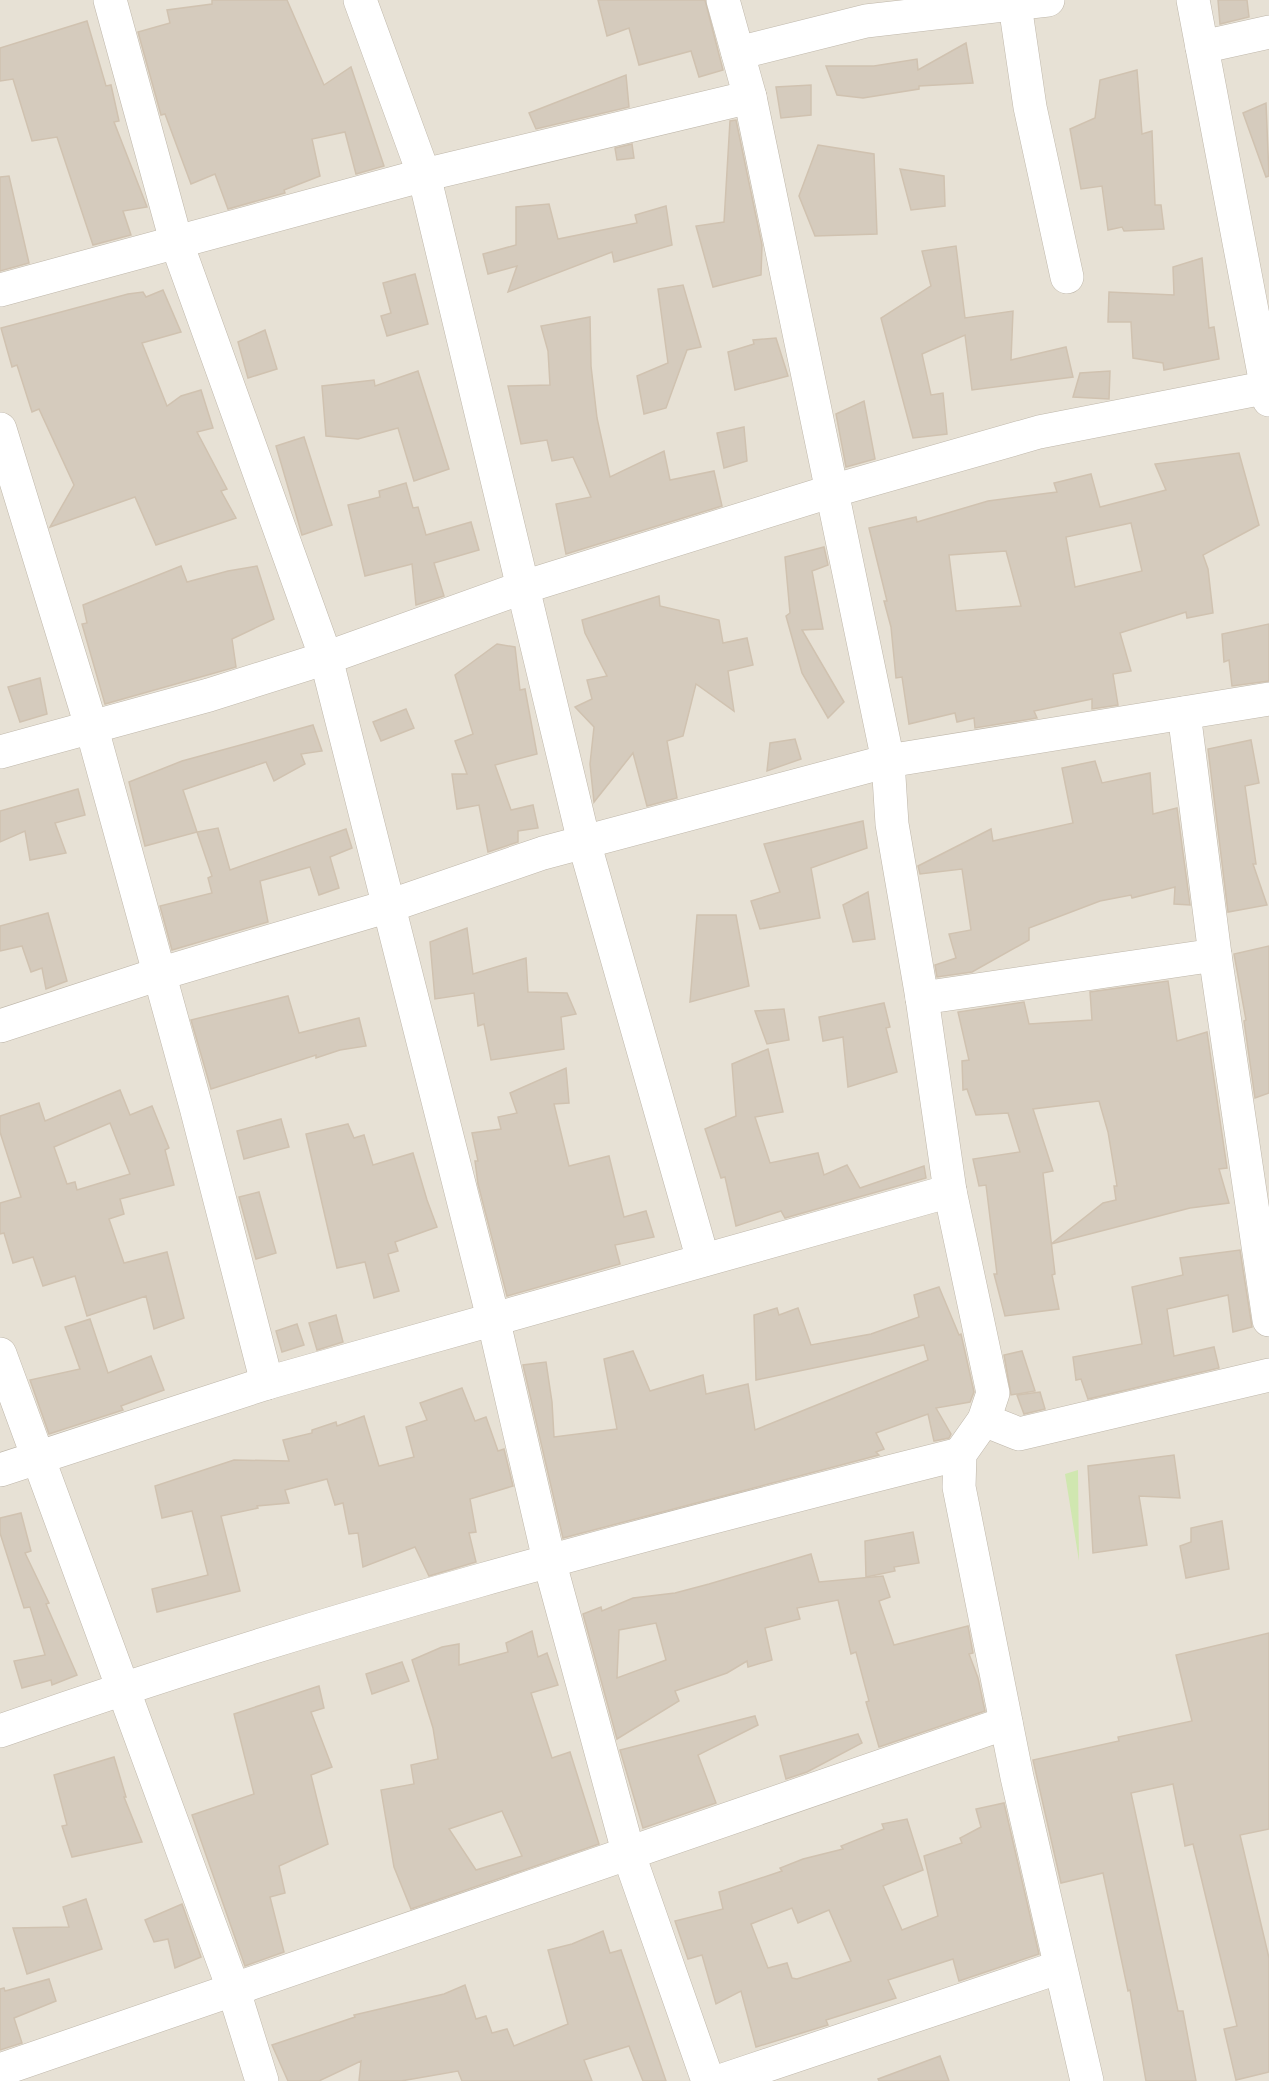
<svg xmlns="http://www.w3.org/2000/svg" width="1269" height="2081" font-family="'Noto Sans',sans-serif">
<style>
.residential{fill:#e7e1d5}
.green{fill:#d0e7b0}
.building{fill:#d5cbbd;stroke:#d0c2b0;stroke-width:1.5;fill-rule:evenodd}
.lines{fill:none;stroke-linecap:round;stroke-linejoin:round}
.minor-casing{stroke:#bfb7aa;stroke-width:34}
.minor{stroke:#fff;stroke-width:33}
</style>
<rect width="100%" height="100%" fill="#f3efe7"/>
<rect class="residential" x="0" y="0" width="1269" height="2081"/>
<path class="green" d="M1078,1470V1471L1079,1561L1065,1474Z"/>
<g class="building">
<path d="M212,0H287L324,85L351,67L384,166L356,174L345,132L312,139L320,176L284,190L285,193L228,209L215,174L191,184L165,114L161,115L138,32L170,23L167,10L212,4Z"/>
<path d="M598,0H705L723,70L699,77L691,51L639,65L629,28L607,36Z"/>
<path d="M1218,0H1247L1249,17L1220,24Z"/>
<path d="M87,21L106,86L111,85L119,121L114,122L147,207L123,211L131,235L93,245L57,137L32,141L13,79L0,81V48Z"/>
<path d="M966,43L973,83L919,86V89L863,98L837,95L826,66H874L917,59L918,70Z"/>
<path d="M1137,70L1142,134L1152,131L1155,205H1161L1164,229L1124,231L1122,227L1108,230L1102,186L1081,189L1070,129L1095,118L1100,80Z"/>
<path d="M626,75L629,107L536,129L529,113Z"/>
<path d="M811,85V115L781,118L776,87Z"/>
<path d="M1266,103L1269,176L1266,177L1243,113Z"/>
<path d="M736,120L762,245L761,275L713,287L696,226L724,222L730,121Z"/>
<path d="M632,144L634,158L617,160L615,148Z"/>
<path d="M818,145L874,154L877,234L815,236L799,196Z"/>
<path d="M900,169L944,176L945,206L911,210Z"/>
<path d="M9,176L29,263L0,271V177Z"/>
<path d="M549,204L558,239L637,223L635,215L666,206L672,245L614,262L612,252L508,292L517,266L488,274L483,254L516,245V207Z"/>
<path d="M956,246L965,318L1013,311L1011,360L1066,347L1073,377L972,390L965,335L922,354L931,395L943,393L947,434L913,438L881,318L931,286L922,251Z"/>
<path d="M1202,258L1209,328L1214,327L1219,359L1164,370L1163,363L1133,358L1131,322H1108L1109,292L1174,295L1173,267Z"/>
<path d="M415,274L428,324L387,336L381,316L391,313L383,283Z"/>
<path d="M683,285L701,347L687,350L666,408L644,414L637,376L668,363L658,289Z"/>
<path d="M163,290L181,332L142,343L167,406L181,396L201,390L213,428L197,432L227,489L221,491L236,518L156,545L135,497L50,527L74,485L39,409L32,412L17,365L12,367L1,328L128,294L143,292L146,297Z"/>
<path d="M590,317L591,366L597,418L610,477L664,451L670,480L714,471L722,506L566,554L556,504L591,497L573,457L552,461L547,440L521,444L508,386L550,385L548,351L541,326Z"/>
<path d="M265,330L277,369L248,378L238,342Z"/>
<path d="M776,338L788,376L735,390L728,352L754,344L753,340Z"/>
<path d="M418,371L449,469L414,481L398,428L358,439L326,436L322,386L374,380L375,386Z"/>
<path d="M1110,371L1109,399L1073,397L1080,373Z"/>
<path d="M864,401L875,459L846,467L836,414Z"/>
<path d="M744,427L747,461L724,468L717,433Z"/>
<path d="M304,437L332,525L302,535L276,446Z"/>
<path d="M1239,453L1259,525L1203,555L1208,569L1213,613L1187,618L1186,612L1120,633L1131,671L1113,674L1118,705L1092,709V699L1034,711L1037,718L975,728L974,718L957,722L955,713L909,724L902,677L896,678L891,627L884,601H887L869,528L916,517L917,522L988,501L1057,492L1054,483L1091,474L1100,507L1166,490L1155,464ZM1131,523L1142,571L1075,587L1066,537ZM1006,551L1021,606L956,611L949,555Z"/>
<path d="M406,483L413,508L418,507L426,535L471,522L479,550L434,563L444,596L416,605L412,564L365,576L348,505L380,497L379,491Z"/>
<path d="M824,547L828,565L812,571L823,629L802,630L844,702L828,718L802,673L786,616L790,613L785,557Z"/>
<path d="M181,566L187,582L228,571L257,566L274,619L232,639L236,667L105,704L82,624L87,623L83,605Z"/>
<path d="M659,596L660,606L719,620L723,643L747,638L753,665L728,671L734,711L696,684L683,736L667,741L677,798L647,806L633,753L594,802L590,764L594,727L575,707L592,699L587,680L607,676L585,633L582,620Z"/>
<path d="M1269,624V681L1232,686L1229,660L1224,662L1222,634Z"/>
<path d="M497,644L515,647L520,690L525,689L537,754L495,765L511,810L533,805L538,828L518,831V842L488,852L479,805L457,809L452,774H467L455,741L473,734L455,675Z"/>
<path d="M40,678L47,714L20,722L8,687Z"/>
<path d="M406,709L414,728L381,741L373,722Z"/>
<path d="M313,725L322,751L301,754L305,764L274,781L266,762L183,790L197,832L145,846L129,782L182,761Z"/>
<path d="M795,739L801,759L767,771L770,743Z"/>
<path d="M1251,740L1259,783L1245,786L1256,864H1253L1267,905L1228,912L1208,749Z"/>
<path d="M1095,761L1102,783L1150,773L1153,814L1177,808L1190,905L1174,904L1175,887L1132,898L1131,895L1100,901L1029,928V940L972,972L937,977L935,965L956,958L949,934L971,930L962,869L920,874L918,866L991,829L993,841L1073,823L1062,768Z"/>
<path d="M78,789L85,815L55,823L66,853L30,860L25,831L0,842V811Z"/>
<path d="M863,821L867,848L811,868L820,918L760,929L751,901L780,892L764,844Z"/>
<path d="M218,828L230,870L346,829L352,848L330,857L339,888L319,895L310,867L260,881L268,922L172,950L160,906L212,893L208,878L212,876L197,832Z"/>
<path d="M868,892L875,939L853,942L843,905Z"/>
<path d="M48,913L67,981L46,989L42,968L31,972L22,946L0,951V926Z"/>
<path d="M697,915H736L749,986L690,1002Z"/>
<path d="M467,928L473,974L526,958L528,992L567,993L576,1014L561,1017L564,1049L491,1060L484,1024L478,1026L474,993L435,999L430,942Z"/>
<path d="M1269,946V1093L1255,1098L1244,1021L1246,1020L1234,954Z"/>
<path d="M1168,981L1177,1041L1207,1032L1227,1168L1219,1169L1229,1203L1190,1208L1051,1244L1103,1203L1116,1200L1114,1186H1117L1108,1132L1099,1101L1033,1109L1053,1171L1043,1173L1055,1274L1052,1275L1059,1309L1005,1316L994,1274H997L986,1185L979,1186L973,1159L1020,1152L1008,1113L976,1115L967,1089L963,1090L962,1061L969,1060L958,1012L1024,1002L1029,1024L1092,1020L1090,992Z"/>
<path d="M288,996L299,1033L359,1018L366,1046L340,1050L316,1058V1055L211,1089L191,1020Z"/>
<path d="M884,1003L890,1027L886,1028L897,1072L848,1087L843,1037L823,1041L819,1017Z"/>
<path d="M784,1009L789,1040L767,1044L755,1011Z"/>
<path d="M768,1049L783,1112L755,1117L770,1163L818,1153L824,1175L847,1165L860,1188L924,1166L926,1178L785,1218L781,1211L736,1226L725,1177L721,1178L705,1129L736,1116L732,1064Z"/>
<path d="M566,1068L569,1103L554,1104L569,1166L609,1156L624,1217L646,1211L654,1237L615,1245L620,1264L507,1296L478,1184L475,1161H478L472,1133L501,1129L498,1117L517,1113L510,1093Z"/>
<path d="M120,1090L130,1115L152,1106L169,1148L165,1150L174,1185L120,1199L124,1214L109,1219L124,1263L167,1252L184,1318L154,1329L146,1296L87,1316L75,1276L43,1286L33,1257L13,1263L4,1233L0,1234V1203L21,1197L0,1132V1116L39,1103L45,1121ZM110,1123L130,1174L77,1190L75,1182L67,1184L54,1147Z"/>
<path d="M281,1119L289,1147L244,1159L237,1131Z"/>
<path d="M348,1124L354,1138L364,1135L373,1165L413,1153L427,1200L437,1227L395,1242L398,1251L388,1254L399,1291L374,1298L365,1262L337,1268L306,1134Z"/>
<path d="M259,1192L276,1253L256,1259L239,1197Z"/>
<path d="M1240,1250L1252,1327L1233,1332L1228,1295L1167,1309L1174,1356L1214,1347L1219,1368L1088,1399L1081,1379L1076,1380L1073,1357L1142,1344L1132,1287L1183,1275L1180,1258Z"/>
<path d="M939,1287L959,1335L961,1334L974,1392L970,1402L936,1408L951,1434L949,1438L934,1441L928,1414L876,1433L884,1449L876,1452L879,1455L563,1538L523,1365L546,1362L552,1402L554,1437L617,1429L604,1359L633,1351L650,1391L703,1375L706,1394L748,1384L755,1430L928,1360L924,1345L756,1380L754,1315L777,1308L779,1315L798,1308L811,1345L871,1334L919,1317L914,1295Z"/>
<path d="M336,1315L343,1342L317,1350L309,1323Z"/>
<path d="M90,1319L108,1373L151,1356L164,1390L121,1406L123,1410L49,1434L30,1380L80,1369L65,1327Z"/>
<path d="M297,1324L304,1345L282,1352L276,1331Z"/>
<path d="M1022,1351L1035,1391L1011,1395L1004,1355Z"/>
<path d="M462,1388L475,1421L486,1417L498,1451L504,1449L513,1486L470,1499L476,1532L469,1533L476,1562L429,1576L415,1547L363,1567L358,1533L349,1534L343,1503L335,1505L327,1479L285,1490L289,1503L257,1506L258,1508L221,1516L240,1591L157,1612L152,1589L208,1575L192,1511L162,1518L155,1486L234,1460L289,1461L283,1440L312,1433V1430L336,1422L337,1426L364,1416L379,1466L414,1457L406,1427L427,1420L420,1403Z"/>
<path d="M1040,1392L1045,1409L1024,1414L1017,1395Z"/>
<path d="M1174,1455L1180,1498L1139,1496L1147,1545L1093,1553L1088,1466Z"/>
<path d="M21,1513L31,1551L25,1553L49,1603L46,1604L77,1675L52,1685L51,1680L22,1688L14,1661L45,1655L30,1607L24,1608L0,1533V1518Z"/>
<path d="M1222,1521L1229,1569L1186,1578L1180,1546L1191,1542V1528Z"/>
<path d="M913,1532L919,1563L894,1567L895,1571L866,1577L865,1541Z"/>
<path d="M811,1554L819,1582L883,1576L890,1597L879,1601L894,1645L968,1626L973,1653L969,1654L978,1678L985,1711L879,1747L866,1702L869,1701L856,1652L851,1654L838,1600L797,1608L800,1619L765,1628L772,1660L748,1667L747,1661L727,1673L675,1691L679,1701L617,1739L583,1614L601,1607L602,1611L633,1598L675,1593L709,1584ZM656,1623L666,1660L617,1678L619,1630Z"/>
<path d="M532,1631L538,1657L547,1653L558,1685L531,1693L552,1758L570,1752L599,1844L411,1909L394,1867L381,1790L414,1784L411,1765L438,1759L433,1728L412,1660L442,1647L459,1644V1665L508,1652L506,1643ZM502,1811L522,1856L476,1870L449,1829Z"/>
<path d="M1269,1633V1829L1240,1835L1269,1958V2072L1236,2080L1224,2029L1237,2026L1193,1844L1185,1846L1173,1784L1131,1793L1178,2011H1183L1196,2081H1146L1130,1990L1128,1991L1103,1873L1061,1883L1033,1760L1119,1741L1118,1737L1192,1721L1176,1655Z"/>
<path d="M402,1662L409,1681L372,1694L366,1674Z"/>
<path d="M319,1686L324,1708L311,1712L332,1767L311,1775L328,1844L279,1866L285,1893L270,1897L284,1952L245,1966L192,1815L254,1794L234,1714Z"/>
<path d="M755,1716L758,1725L698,1755L716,1803L643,1828L620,1750Z"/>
<path d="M858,1734L862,1743L807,1772L786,1779L780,1756Z"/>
<path d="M114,1757L126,1797H124L142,1842L72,1857L62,1826L67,1825L54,1775Z"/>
<path d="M1004,1803L1039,1954L959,1981L953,1959L888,1980L896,1998L826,2020L828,2025L756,2047L741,1991L716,2004L702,1955L688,1959L675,1921L723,1909L719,1892L782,1871L780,1868L803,1859L843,1849L841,1846L884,1829L882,1824L907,1819L923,1870L883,1886L902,1930L938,1916L924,1856L962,1843L960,1838L981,1827L976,1809ZM792,1908L798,1923L829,1910L851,1961L797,1979L792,1978L787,1963L768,1968L751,1924Z"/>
<path d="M86,1899L102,1949L27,1974L13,1928L69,1927L63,1907Z"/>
<path d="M182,1904L201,1957L175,1968L168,1939L154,1942L145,1920Z"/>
<path d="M603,1931L610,1953L621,1950L666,2081H643L629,2046L584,2060L592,2081H462L458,2071L401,2081H359L361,2061L319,2081H288L272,2045L355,2017L354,2015L444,1994L465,1985L476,2019L486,2016L492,2033L507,2029L514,2046L568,2024L548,1950L572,1944Z"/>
<path d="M49,1979L56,2001L14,2018L22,2043L0,2050V1989L4,1988L5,1991Z"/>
<path d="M940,2056L949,2081H879L878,2079Z"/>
</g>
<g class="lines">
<defs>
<g id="minor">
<path d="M110,0L176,241L326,658L493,1318L549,1560L629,1855L708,2081"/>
<path d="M360,0L424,175L584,842L703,1260"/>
<path d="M723,0L750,97L888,761L892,824L922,998L950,1191L993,1393L984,1420L960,1454L959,1487L1017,1777L1087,2081"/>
<path d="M1193,0L1269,400"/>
<path d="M1015,5L1030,107L1067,277"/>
<path d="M1202,47L1269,32"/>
<path d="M738,53L866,21L1048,0"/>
<path d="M0,290L424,175L750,97"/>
<path d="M0,429L92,729L196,1107L267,1383"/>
<path d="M1184,713L1215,955L1269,1320"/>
<path d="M0,752L209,695L326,658L524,587L832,491L1039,432L1269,387"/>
<path d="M922,998L1215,955"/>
<path d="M0,1026L159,974L389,906L543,853L888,761L1269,699"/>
<path d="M0,1354L233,1988L262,2081"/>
<path d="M984,1420L1019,1434L1269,1375"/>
<path d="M0,1470L267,1383L950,1191"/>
<path d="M0,1731C314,1620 637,1535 960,1454"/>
<path d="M0,2070L1006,1723"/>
<path d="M720,2081L1060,1967"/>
</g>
</defs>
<use href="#minor" class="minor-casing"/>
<use href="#minor" class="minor"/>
</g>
</svg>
